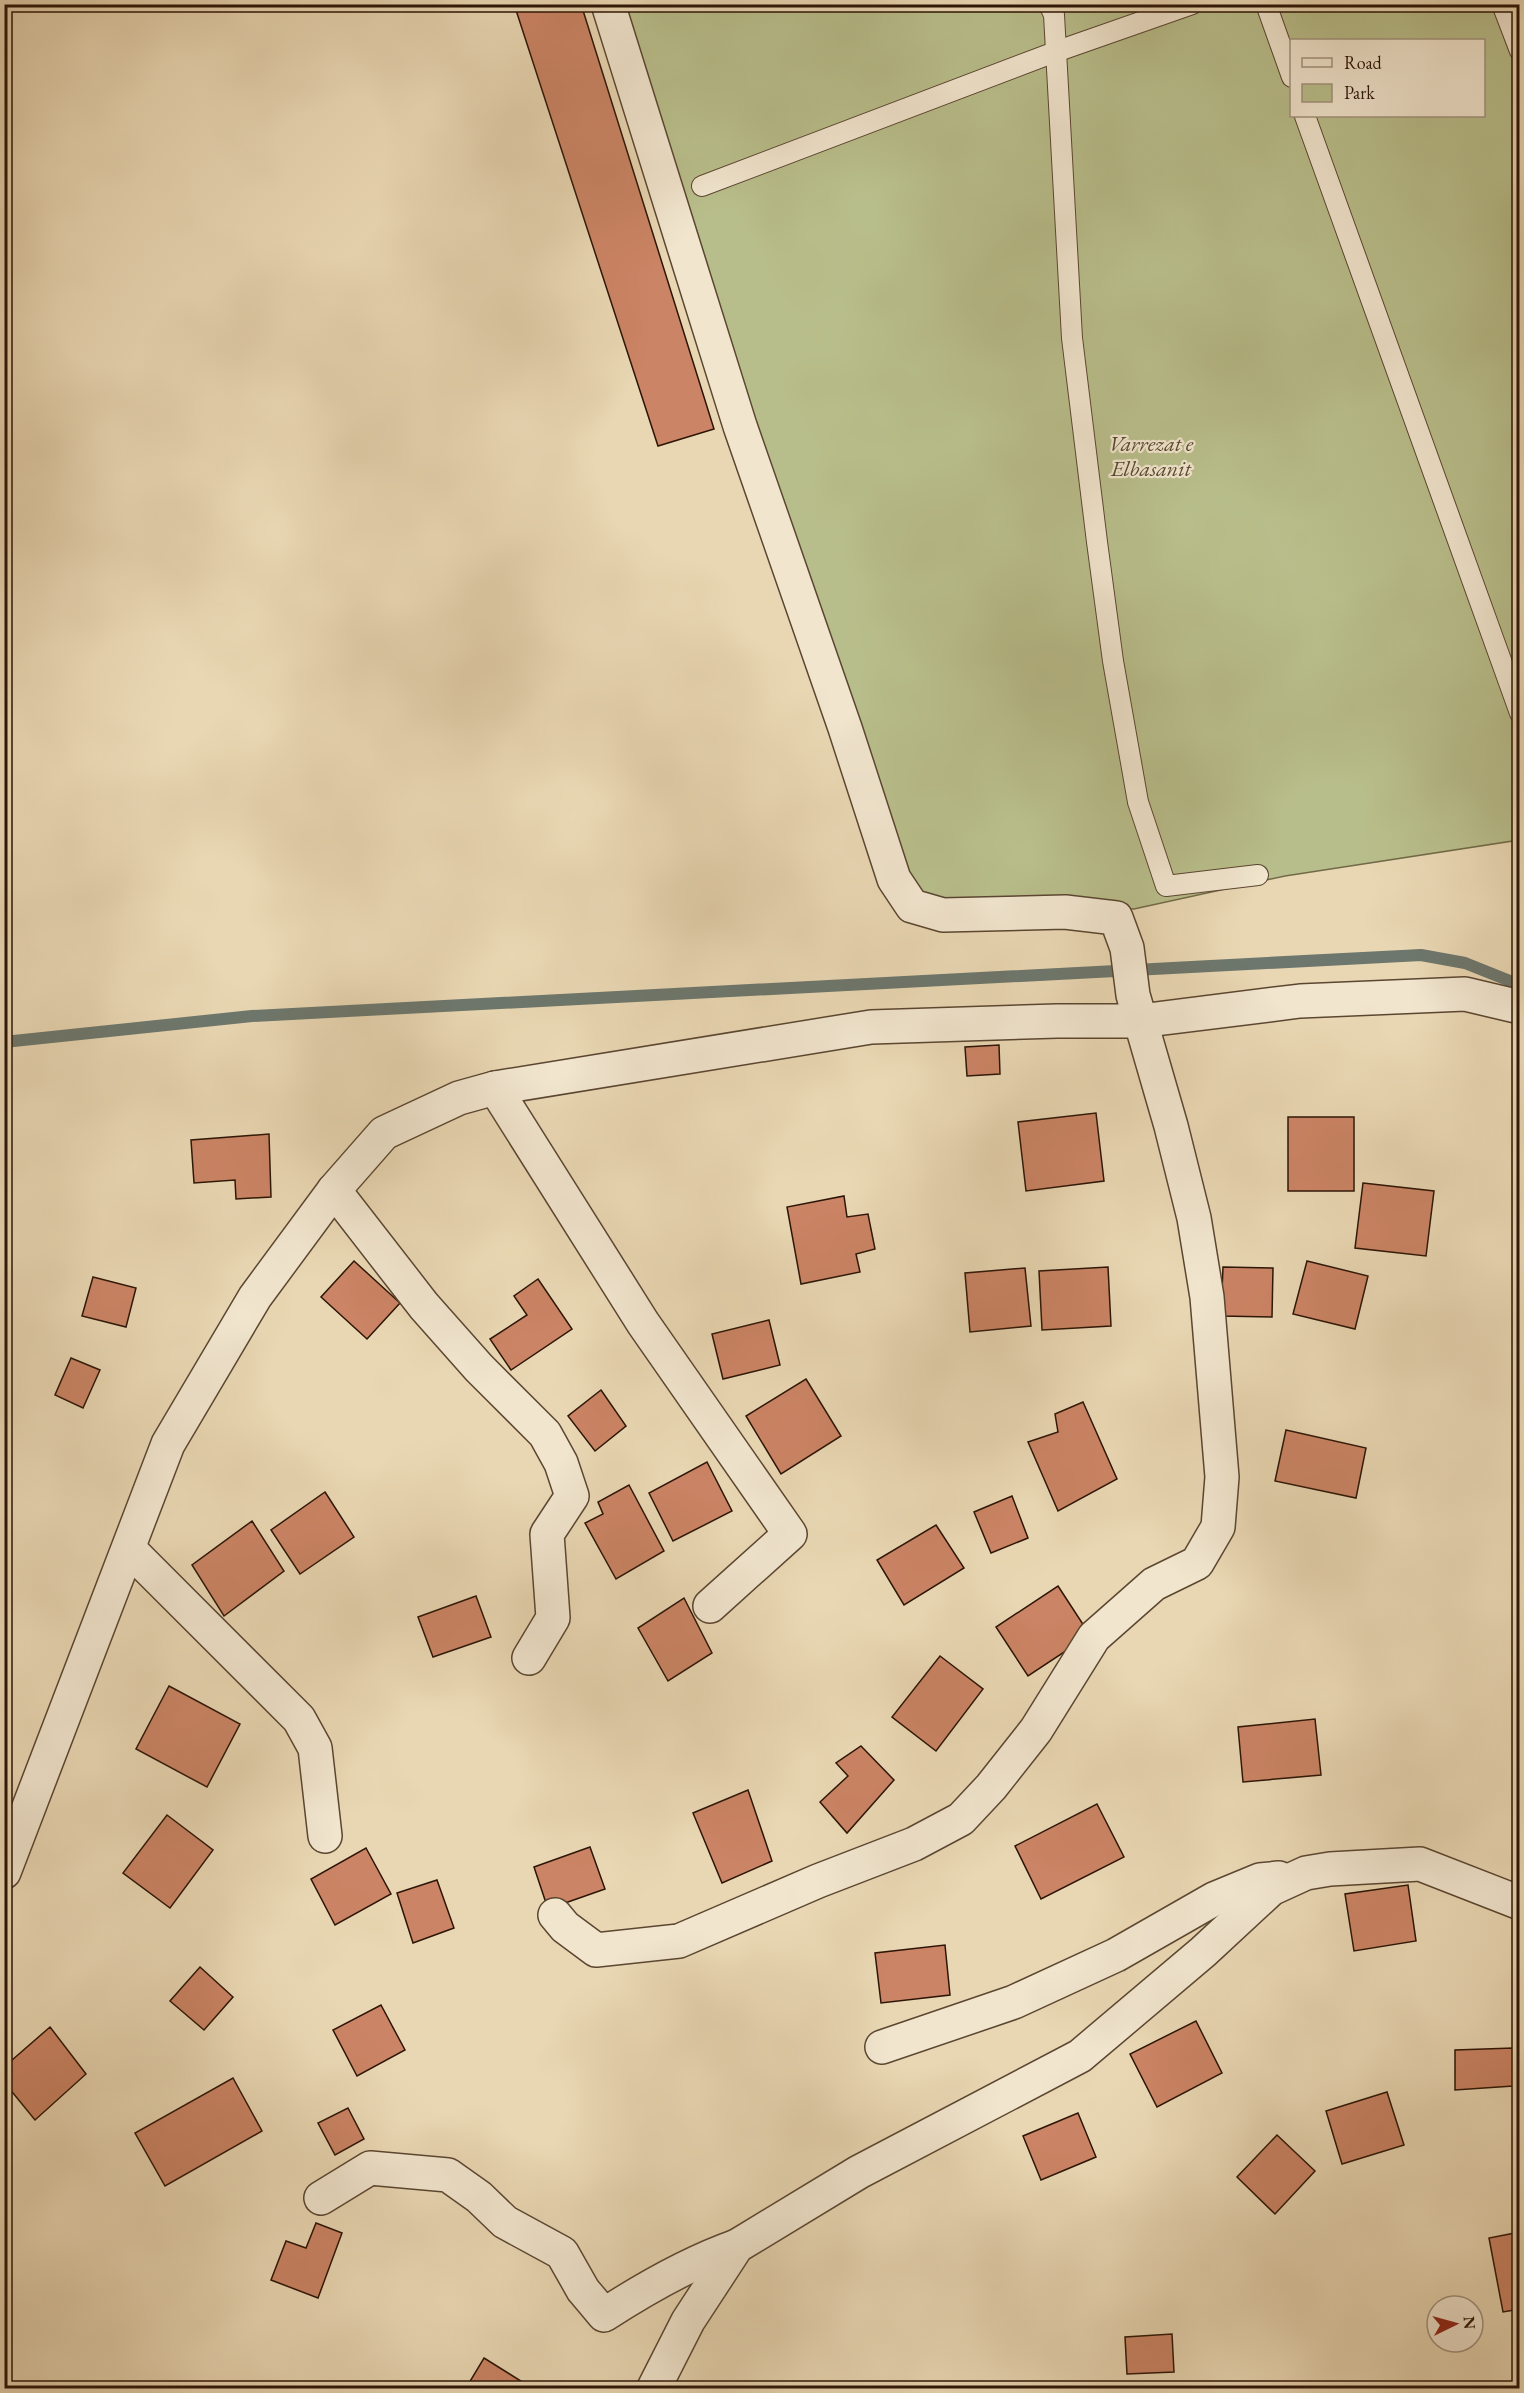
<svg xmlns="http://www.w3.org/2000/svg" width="1524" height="2393" font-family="'EB Garamond',serif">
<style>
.green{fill:#b8be8b;stroke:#726a48;stroke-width:1.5;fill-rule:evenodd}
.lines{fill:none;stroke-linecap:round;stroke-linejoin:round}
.stream{stroke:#6d776d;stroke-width:12}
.building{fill:#cb8465;stroke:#2c1506;stroke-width:1.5}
.service-casing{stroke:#5b4631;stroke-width:22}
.minor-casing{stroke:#5b4631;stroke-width:36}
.service{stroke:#f1e5ce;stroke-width:20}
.minor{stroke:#f1e5ce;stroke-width:33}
.labels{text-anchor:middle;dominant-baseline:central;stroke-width:4.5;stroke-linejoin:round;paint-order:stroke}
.park-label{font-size:22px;font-style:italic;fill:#56482e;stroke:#f1e5ce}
</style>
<rect width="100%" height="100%" fill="#e9d7b3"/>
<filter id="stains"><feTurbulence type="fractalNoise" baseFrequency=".00333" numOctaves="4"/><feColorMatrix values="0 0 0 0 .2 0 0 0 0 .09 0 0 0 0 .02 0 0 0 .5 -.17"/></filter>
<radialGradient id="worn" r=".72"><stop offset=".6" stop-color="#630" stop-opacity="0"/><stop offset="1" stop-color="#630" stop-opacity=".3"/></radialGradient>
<path class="green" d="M615,5H1519V840L1285,876L1134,909L913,899ZM1292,40H1484V116H1292Z"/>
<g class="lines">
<path class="stream" d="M4,1042L252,1016L1421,955L1465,963L1520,985"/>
</g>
<g class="building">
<path d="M514,4H581L714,429L658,446Z"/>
<path d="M999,1045L1000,1074L967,1076L965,1047Z"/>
<path d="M1096,1113L1104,1181L1026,1191L1018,1122Z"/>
<rect x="1288" y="1117" width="66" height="74"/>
<path d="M269,1134L271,1197L236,1199L235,1180L194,1183L191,1140Z"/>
<path d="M1363,1183L1434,1191L1426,1256L1355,1248Z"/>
<path d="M844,1196L847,1217L868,1214L875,1249L856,1254L860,1272L801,1284L787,1207Z"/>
<path d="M354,1261L400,1303L367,1339L321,1297Z"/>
<path d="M1307,1261L1368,1276L1355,1329L1293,1314Z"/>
<path d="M1108,1267L1111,1326L1042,1330L1039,1271Z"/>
<path d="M1223,1267L1273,1268L1272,1317L1221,1316Z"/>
<path d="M1025,1268L1031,1326L970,1332L965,1273Z"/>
<path d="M93,1277L136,1288L126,1327L82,1316Z"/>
<path d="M538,1279L572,1329L511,1370L490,1339L527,1315L514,1296Z"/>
<path d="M769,1320L780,1365L723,1379L712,1334Z"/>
<path d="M71,1358L100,1370L83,1408L55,1395Z"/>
<path d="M806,1379L841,1436L781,1474L746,1416Z"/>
<path d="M601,1390L626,1426L595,1451L568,1416Z"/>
<path d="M1083,1402L1117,1479L1058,1511L1028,1442L1058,1432L1055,1414Z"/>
<path d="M1286,1430L1366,1448L1356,1498L1275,1481Z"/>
<path d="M707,1462L732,1511L673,1541L649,1493Z"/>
<path d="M629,1485L664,1551L616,1579L585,1523L603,1514L598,1502Z"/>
<path d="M325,1492L354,1537L300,1574L271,1530Z"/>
<path d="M1012,1496L1028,1538L991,1553L974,1512Z"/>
<path d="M252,1521L284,1571L224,1616L192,1565Z"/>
<path d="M936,1525L964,1568L904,1605L877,1560Z"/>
<path d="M1058,1586L1090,1635L1028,1676L996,1627Z"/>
<path d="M476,1596L491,1637L433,1657L418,1617Z"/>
<path d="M684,1598L712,1653L668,1681L638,1628Z"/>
<path d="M940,1656L983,1689L936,1751L892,1717Z"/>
<path d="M169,1686L240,1724L207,1787L136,1749Z"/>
<path d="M1315,1719L1321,1775L1243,1782L1238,1727Z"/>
<path d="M861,1746L894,1780L847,1833L820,1802L848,1776L836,1763Z"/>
<path d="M748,1790L772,1861L722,1883L693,1813Z"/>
<path d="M1097,1804L1124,1857L1041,1899L1015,1846Z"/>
<path d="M167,1815L213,1850L170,1908L123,1873Z"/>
<path d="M590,1847L605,1889L548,1909L534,1867Z"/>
<path d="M366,1848L391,1894L335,1925L311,1879Z"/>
<path d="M437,1880L454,1928L413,1943L397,1893Z"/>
<path d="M1408,1885L1416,1941L1354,1951L1345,1894Z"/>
<path d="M945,1945L950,1995L881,2003L875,1953Z"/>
<path d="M200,1967L233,1997L204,2030L170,2001Z"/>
<path d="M381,2005L405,2050L357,2076L333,2030Z"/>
<path d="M1196,2021L1222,2073L1157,2107L1130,2054Z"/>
<path d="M50,2027L86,2074L35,2120L4,2082V2067Z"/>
<path d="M1513,2048V2086L1455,2090V2050Z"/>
<path d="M233,2078L262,2131L165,2186L135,2133Z"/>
<path d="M1387,2092L1404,2145L1342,2164L1326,2111Z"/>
<path d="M348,2108L364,2139L335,2155L318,2123Z"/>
<path d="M1078,2113L1096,2157L1041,2180L1023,2136Z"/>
<path d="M1277,2135L1315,2171L1275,2214L1237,2177Z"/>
<path d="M316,2223L342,2233L318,2298L271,2280L286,2241L306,2248Z"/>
<path d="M1520,2232V2309L1503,2312L1489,2238Z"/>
<path d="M1172,2334L1174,2372L1127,2374L1125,2337Z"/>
<path d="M484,2358L532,2388H466Z"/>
</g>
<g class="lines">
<defs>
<g id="service">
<path d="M1049,4L1054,15L1072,338L1097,542L1113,661L1138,802L1166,886L1258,875"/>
<path d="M1266,4L1292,77"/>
<path d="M1502,4L1520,51"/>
<path d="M1305,116L1520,713"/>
<path d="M702,186L1055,52L1192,4"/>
</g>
<g id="minor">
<path d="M495,1088L643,1323L790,1534L710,1606"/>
<path d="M334,1190L424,1306L479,1368L545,1434L561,1463L572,1496L547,1534L553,1618L529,1658"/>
<path d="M130,1550L299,1719L315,1748L325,1836"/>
<path d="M4,1872L168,1444L255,1297L334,1190L384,1133L459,1098L495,1088L871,1027L1057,1021H1140L1300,1001L1465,994L1520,1007"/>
<path d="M555,1915L565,1927L596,1950L679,1941L818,1881L914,1844L961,1819L991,1787L1036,1730L1094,1637L1154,1584L1197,1563L1218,1527L1222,1477L1207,1297L1194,1218L1171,1126L1133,995L1127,948L1116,918L1065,912L943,915L912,906L894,879L845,728L740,426L608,4"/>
<path d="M882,2047L1014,2002L1116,1955L1214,1899L1260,1880L1279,1878"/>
<path d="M321,2198L370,2168L448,2175L479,2197L505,2222L562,2253L583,2290L604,2315C647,2287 689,2263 737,2246"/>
<path d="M654,2388L688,2321L737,2246L859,2172L1080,2056L1203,1952L1271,1889L1306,1873L1330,1869L1420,1864L1520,1903"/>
</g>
</defs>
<use href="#service" class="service-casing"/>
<use href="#minor" class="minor-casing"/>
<use href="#service" class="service"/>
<use href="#minor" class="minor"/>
</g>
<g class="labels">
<g class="park-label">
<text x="1151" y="443">Varrezat e<tspan x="1151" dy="25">Elbasanit</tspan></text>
</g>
</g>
<rect width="1524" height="2393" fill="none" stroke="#e9d7b3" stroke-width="24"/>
<rect x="6" y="6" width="1512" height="2381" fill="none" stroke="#2c1506" stroke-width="3"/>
<rect x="12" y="12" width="1500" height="2369" fill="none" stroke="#2c1506" stroke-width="1.5"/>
<rect x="1290" y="39" width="195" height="78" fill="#f1e5ce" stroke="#a2927e" stroke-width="1.5"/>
<rect x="1302" y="58" width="30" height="9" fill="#f1e5ce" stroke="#a2927e" stroke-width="1.5"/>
<text x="1344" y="69" font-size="18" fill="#2c1506">Road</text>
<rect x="1302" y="84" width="30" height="18" fill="#b8be8b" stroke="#a2927e" stroke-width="1.5"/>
<text x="1344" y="99" font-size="18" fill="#2c1506">Park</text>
<g transform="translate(1455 2324) rotate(85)"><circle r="28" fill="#f1e5ce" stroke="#a2927e" stroke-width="1.5"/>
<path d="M0-4.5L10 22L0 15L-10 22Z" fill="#8f2418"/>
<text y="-9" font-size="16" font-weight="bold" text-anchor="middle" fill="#2c1506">N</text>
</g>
<rect width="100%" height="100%" filter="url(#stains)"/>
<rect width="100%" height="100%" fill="url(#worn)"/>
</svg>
